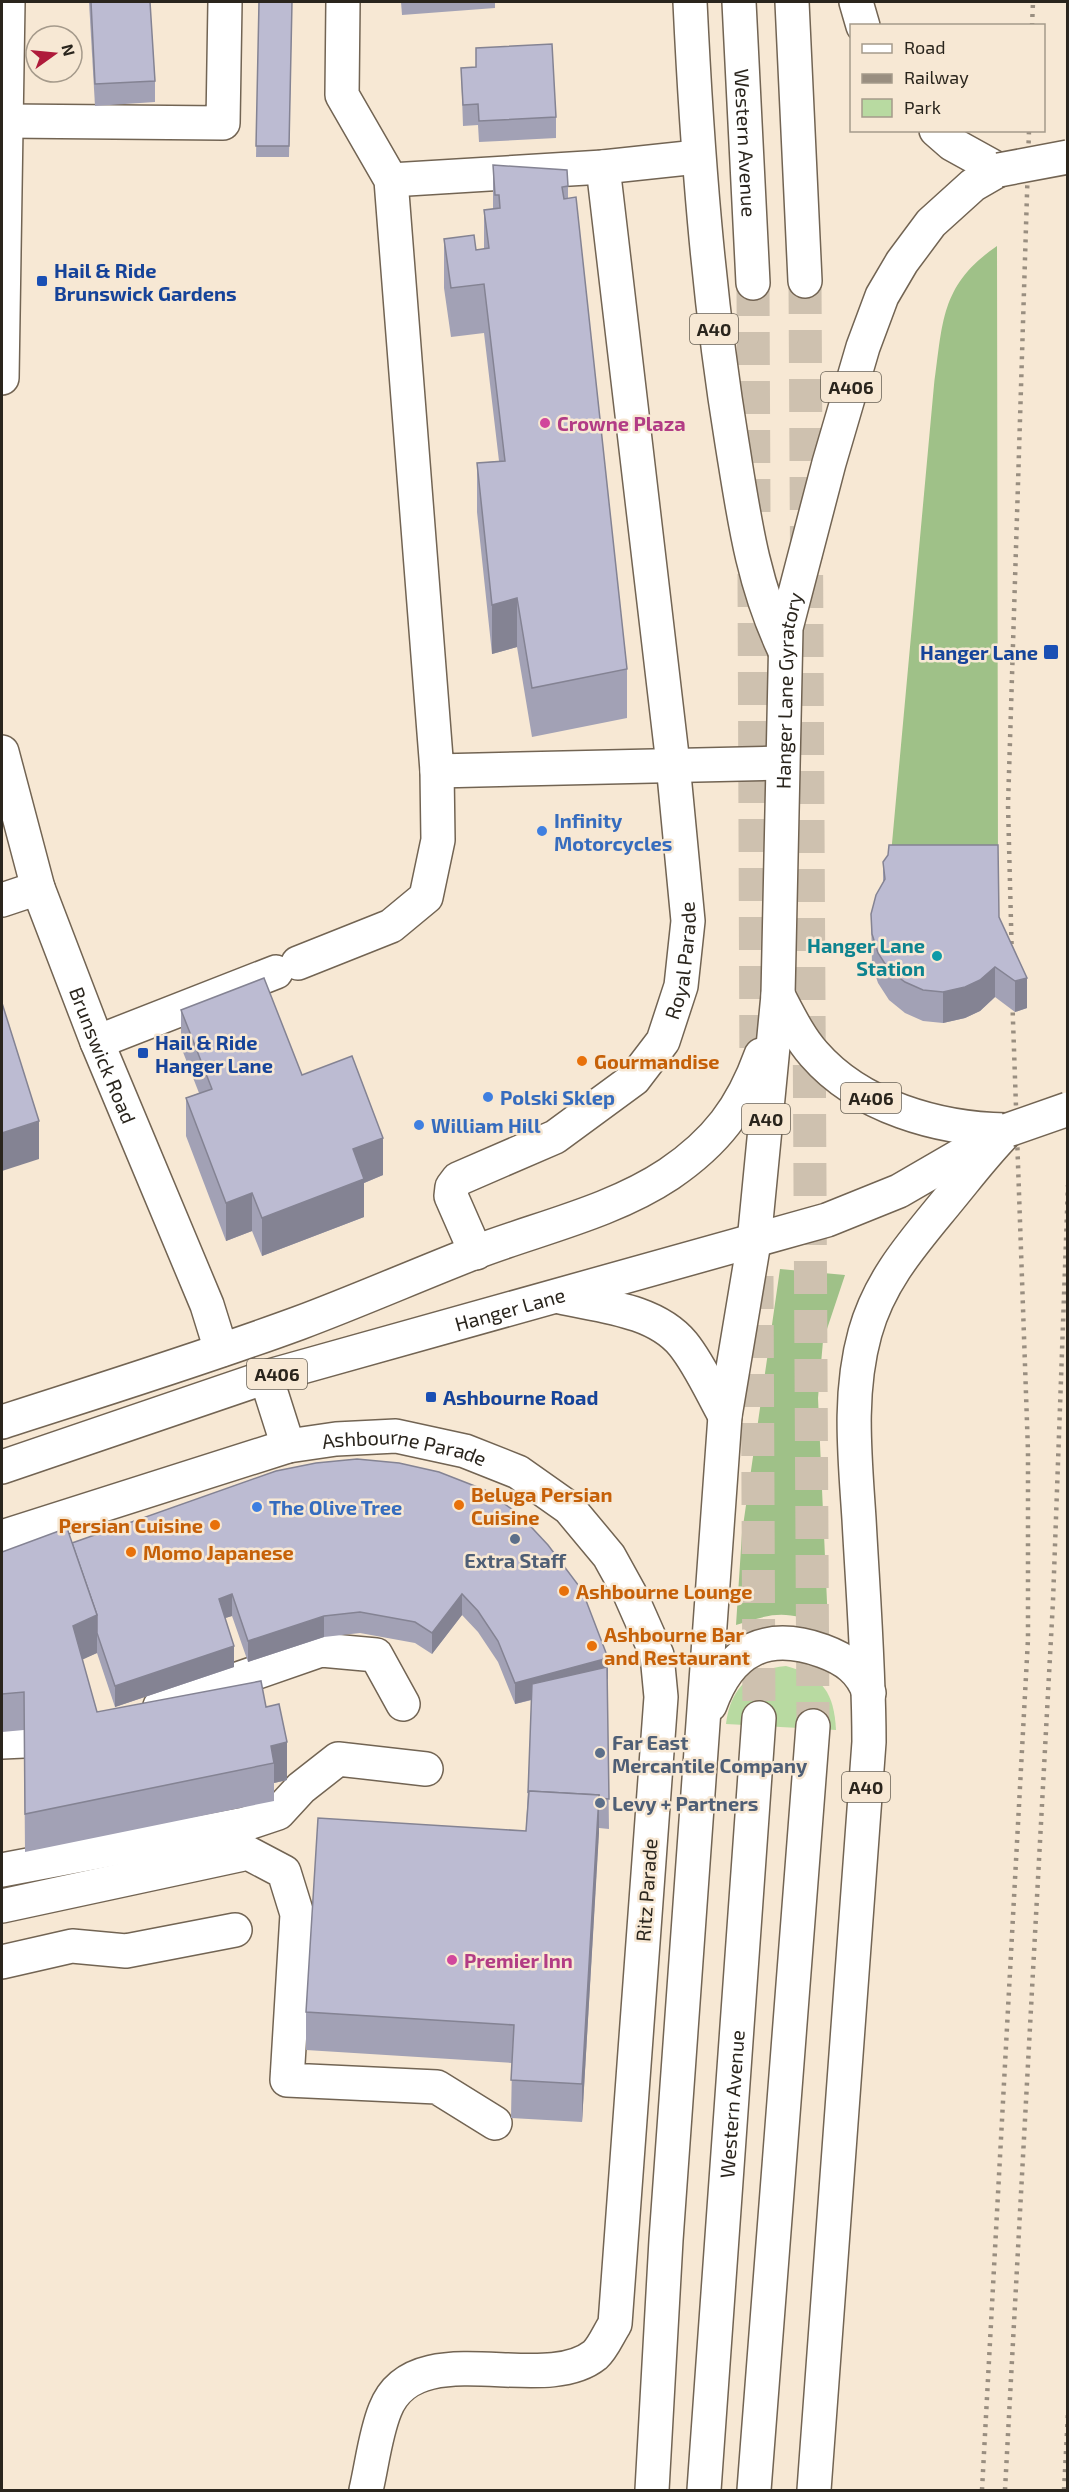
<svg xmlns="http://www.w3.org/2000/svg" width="1069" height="2492" font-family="'Exo 2',sans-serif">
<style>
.green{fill:#b8daa1}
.forest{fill:#9fc188}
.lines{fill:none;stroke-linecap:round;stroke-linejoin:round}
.highway-tunnel{stroke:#cec1af;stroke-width:33;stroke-dasharray:33 16;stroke-linecap:butt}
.minor-casing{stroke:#726453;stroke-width:36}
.highway-casing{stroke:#726453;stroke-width:36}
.minor{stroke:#fff;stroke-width:33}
.highway{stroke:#fff;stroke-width:33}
.rail{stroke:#998e80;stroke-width:4.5;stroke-dasharray:3 6;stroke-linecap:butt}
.highway-bridge-casing{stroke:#726453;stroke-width:36;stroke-linecap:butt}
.highway-bridge{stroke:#fff;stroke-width:33}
.wall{fill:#a2a1b5}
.shaded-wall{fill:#848393}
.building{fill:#bcbbd2;stroke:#848393;stroke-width:1.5}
.transit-dot{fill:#1a4fb4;stroke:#f7e8d4;stroke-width:2}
.hotel-dot{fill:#d1479c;stroke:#f7e8d4;stroke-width:2}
.shop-dot{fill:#3f7fe0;stroke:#f7e8d4;stroke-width:2}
.culture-dot{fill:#0f9aa8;stroke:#f7e8d4;stroke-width:2}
.food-dot{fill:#e8710a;stroke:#f7e8d4;stroke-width:2}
.service-dot{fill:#5c6f8a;stroke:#f7e8d4;stroke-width:2}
.labels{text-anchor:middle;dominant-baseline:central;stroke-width:5;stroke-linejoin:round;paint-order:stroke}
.shield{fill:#f7e8d4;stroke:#686054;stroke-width:1.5}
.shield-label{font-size:18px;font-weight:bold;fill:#2a251d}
.street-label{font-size:20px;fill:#2a251d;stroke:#f7e8d4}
.transit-label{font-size:20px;font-weight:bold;fill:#164399;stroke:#f7e8d4;text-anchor:start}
.hotel-label{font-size:20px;font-weight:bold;fill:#b23c85;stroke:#f7e8d4;text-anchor:start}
.shop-label{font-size:20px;font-weight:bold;fill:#366cbe;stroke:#f7e8d4;text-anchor:start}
.culture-label{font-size:20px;font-weight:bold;fill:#0d838f;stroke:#f7e8d4;text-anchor:end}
.food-label{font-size:20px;font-weight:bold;fill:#c56008;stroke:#f7e8d4;text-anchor:start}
.service-label{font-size:20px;font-weight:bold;fill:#4e5e75;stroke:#f7e8d4;text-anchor:start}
</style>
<rect width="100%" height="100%" fill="#f7e8d4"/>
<path class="green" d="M786,1666C823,1676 834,1693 836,1730L726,1724C730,1688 751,1669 786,1666Z"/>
<g class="forest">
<path d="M997,246L998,875L889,876L934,385C943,322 940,285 997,246Z"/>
<path d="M780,1269L845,1275L823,1341L818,1398L828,1625C785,1612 779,1611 736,1625L742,1533Z"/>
</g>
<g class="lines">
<g class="highway-tunnel">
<path d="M805,281L813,1726"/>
<path d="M753,283L754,519"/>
<path d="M754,574L756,1083"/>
<path d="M757,1276L759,1718"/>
</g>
<defs>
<g id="minor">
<path d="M343,2L342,95L391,180L437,771L782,763"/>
<path d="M6,121L223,123L225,2"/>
<path d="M391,180L603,167L697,157"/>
<path d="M2,378L8,2"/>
<path id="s1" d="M2,752L38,888L97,1042L207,1305L221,1350"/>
<path d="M2,900L38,888"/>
<path d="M298,963L391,926L426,897L438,840L437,771"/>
<path d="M97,1042L276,972"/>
<path id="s2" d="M476,1253L451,1196L452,1187L458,1179L555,1137L634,1079L663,1041L681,986L688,921L673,764L603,167"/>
<path d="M266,1377L288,1446"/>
<path id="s3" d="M2,1537L288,1446L336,1439L396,1436L465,1451L518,1472L569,1508L609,1556L630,1594L657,1655L661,1697L615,2324C609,2333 603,2348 595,2355C543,2397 415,2332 385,2410C375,2435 372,2465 366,2490"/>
<path d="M160,1706L321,1650L376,1655L403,1704"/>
<path d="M2,1742L24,1741"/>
<path d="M2,1870L245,1824L278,1813L301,1788L338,1759L426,1769"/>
<path d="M2,1906L248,1853L284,1872L297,1914L287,2080L437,2087L495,2123"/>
<path d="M2,1962L72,1946L126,1951L235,1930"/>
</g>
<g id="highway">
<path d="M690,2C697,150 708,296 732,443C744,517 752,581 784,649"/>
<path id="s4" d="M739,2L753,283"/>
<path d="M792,2L805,281"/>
<path d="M856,2L863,26"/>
<path d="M936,130L952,144L999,170"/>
<path d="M778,995C789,1016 799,1037 814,1054C860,1107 939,1129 1006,1130"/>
<path d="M560,1297C601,1306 655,1310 683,1344C700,1365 712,1393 725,1416"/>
<path d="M2,1422C101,1390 201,1359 299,1323C358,1301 417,1275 476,1252C539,1228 612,1212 669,1174C716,1142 742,1108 761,1055"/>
<path id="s5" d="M2,1467L266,1377L827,1220L899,1191L987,1140"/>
<path d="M710,1705C730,1649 767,1631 823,1651C845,1659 861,1670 869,1693"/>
<path id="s6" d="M652,2490L666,2240L725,1416L754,1242L778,995L786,628L829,463L863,347L882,296L902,262L931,223L973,185L999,170"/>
<path id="s7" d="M704,2490L759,1718"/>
<path d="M754,2490L813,1726"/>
<path d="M814,2490L869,1742C869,1668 863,1593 859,1519C855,1457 848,1394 865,1333C880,1279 914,1242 949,1199C968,1176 986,1152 1008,1130"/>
</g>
</defs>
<use href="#minor" class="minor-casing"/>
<use href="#highway" class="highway-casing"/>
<use href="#minor" class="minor"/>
<use href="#highway" class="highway"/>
<g class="rail">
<path d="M1032,26L1033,2"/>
<path d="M1012,962L1008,805L1029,130"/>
<path d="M982,2490L1028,1639V1451L1012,992"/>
<path d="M1005,2490L1053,1601L1068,1185"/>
<path d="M1064,2490L1068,2413"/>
</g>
<defs>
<g id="highway-bridge">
<path d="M999,170L1068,157"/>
<path d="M1008,1130L1068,1109"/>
</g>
</defs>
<use href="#highway-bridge" class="highway-bridge-casing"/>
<use href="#highway-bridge" class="highway-bridge"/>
</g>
<g class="wall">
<path d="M89,2H150L155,81V102L95,106Z"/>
<path d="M259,2H292L289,157H256Z"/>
<path d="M401,2H495V8L402,15Z"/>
<path d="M476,48L556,117V138L479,142L478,125L463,126L461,68L476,67Z"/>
<path d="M493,165L568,186V198L627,669V718L532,737L517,647L492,654L477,512V463L499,461L484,333L451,337L444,288V239L476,250L484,249V210L493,209Z"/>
<path d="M883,862L999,917L1027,1008L1015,1012L995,997L980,1011L965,1018L943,1023L923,1021L905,1013L889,1000L878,983L872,965L871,914L883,883Z"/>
<path d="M181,1010L302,1075L383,1175L364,1183V1217L262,1256L252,1231L226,1241L186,1136V1098L199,1093L181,1047Z"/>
<path d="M276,1471L608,1679H607L609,1829L599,1828L582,2122L511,2118L512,2063L306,2050V2012L526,1831L532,1700L515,1704L498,1662L478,1632L462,1615L432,1654L415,1643L360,1633L324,1637L248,1662L232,1616L225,1618L234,1667L115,1707L97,1653L82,1659L97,1712L266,1707L287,1780L274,1783V1801L25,1852L24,1730L2,1732V1552L72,1543Z"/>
</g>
<g class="shaded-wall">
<path d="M517,598V647L492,654V605Z"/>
<path d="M995,967V997L980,1011L965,1018L943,1023V992Z"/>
<path d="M1027,978V1008L1015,1012V981Z"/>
<path d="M39,1121V1159L2,1171V1133Z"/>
<path d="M383,1138V1175L364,1183V1217L262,1256V1218L353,1149Z"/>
<path d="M252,1193V1231L226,1241V1203Z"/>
<path d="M232,1594V1616L219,1620V1599Z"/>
<path d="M462,1594V1615L432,1654V1633Z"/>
<path d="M97,1615V1653L73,1664V1626Z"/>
<path d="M324,1616V1637L248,1662V1641Z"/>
<path d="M234,1646V1667L115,1707V1686Z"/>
<path d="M608,1658V1679L515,1704V1683Z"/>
<path d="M287,1742V1780L274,1783V1763L271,1746Z"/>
<path d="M599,1795V1833L582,2122V2084Z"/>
</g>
<g class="building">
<path d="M91,2H150L155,81L95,84Z"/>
<path d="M259,2H292L289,146H256Z"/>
<path d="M552,44L556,117L479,121L478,104L463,105L461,68L476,67V48Z"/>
<path d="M493,165L567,170L568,186L562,187L564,199L576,197L627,669L532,688L517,598L492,605L477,463L505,461L484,284L451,288L444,239L474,235L476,250L489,248L484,210L500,208L499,195H495Z"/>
<path d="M889,845H998L999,917L1027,978L1015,981L995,967L980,980L965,987L943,992L923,990L905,982L889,970L878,953L872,934L871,914L876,895L885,879L883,862L888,855Z"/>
<path d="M264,978L302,1075L352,1056L383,1138L353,1149L364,1179L262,1218L252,1193L226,1203L186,1098L212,1089L181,1010Z"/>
<path d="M2,1003L39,1121L2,1133Z"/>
<path d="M357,1459L399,1463L439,1472L485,1490L520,1515L548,1545L582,1590L608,1658L515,1683L498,1641L478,1611L462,1594L432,1633L415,1622L360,1612L324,1616L248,1641L232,1594L219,1599L234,1646L115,1686L97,1633V1615L72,1543L276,1471L316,1463Z"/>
<path d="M67,1528L97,1615L73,1626L97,1712L261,1681L266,1707L279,1704L287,1742L271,1746L274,1763L25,1814L24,1692L2,1694V1552Z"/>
<path d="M607,1667L609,1799L599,1798V1795L529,1791L528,1793L532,1684Z"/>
<path d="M529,1791L599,1795L582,2084L511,2080L514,2025L306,2012L318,1818L526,1831Z"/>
</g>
<g class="transit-dot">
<rect x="36" y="275" width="12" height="12" rx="3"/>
<rect x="1043" y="644" width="16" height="16" rx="3"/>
<rect x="137" y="1047" width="12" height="12" rx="3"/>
<rect x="425" y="1391" width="12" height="12" rx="3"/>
</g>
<g class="hotel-dot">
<circle cx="545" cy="423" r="6"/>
<circle cx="452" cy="1960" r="6"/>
</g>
<g class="shop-dot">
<circle cx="542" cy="831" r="6"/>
<circle cx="488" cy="1097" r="6"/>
<circle cx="419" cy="1125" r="6"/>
<circle cx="257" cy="1507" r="6"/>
</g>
<circle class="culture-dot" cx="937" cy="956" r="6"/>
<g class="food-dot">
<circle cx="582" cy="1061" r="6"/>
<circle cx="459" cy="1505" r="6"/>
<circle cx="215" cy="1525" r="6"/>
<circle cx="131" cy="1552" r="6"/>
<circle cx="564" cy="1591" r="6"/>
<circle cx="592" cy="1646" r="6"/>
</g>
<g class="service-dot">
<circle cx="515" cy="1539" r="6"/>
<circle cx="600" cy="1753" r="6"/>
<circle cx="600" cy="1803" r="6"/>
</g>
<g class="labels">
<g class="shield">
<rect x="690" y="314" width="48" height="30" rx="4.5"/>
<rect x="821" y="372" width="60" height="30" rx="4.5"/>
<rect x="841" y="1083" width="60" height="30" rx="4.5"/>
<rect x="742" y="1104" width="48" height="30" rx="4.5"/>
<rect x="247" y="1359" width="60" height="30" rx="4.5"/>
<rect x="842" y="1772" width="48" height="30" rx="4.5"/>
</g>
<g class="shield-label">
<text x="714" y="329">A40</text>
<text x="851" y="387">A406</text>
<text x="871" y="1098">A406</text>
<text x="766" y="1119">A40</text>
<text x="277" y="1374">A406</text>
<text x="866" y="1787">A40</text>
</g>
<g class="street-label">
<text stroke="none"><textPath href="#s4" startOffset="141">Western Avenue</textPath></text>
<text stroke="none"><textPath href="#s6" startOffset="1806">Hanger Lane Gyratory</textPath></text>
<text stroke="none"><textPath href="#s2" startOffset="416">Royal Parade</textPath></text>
<text stroke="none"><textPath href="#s1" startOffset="320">Brunswick Road</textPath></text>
<text stroke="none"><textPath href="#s5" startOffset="532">Hanger Lane</textPath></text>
<text stroke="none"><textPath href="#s3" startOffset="418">Ashbourne Parade</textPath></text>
<text transform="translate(646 1890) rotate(-86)">Ritz Parade</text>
<text stroke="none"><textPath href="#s7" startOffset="387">Western Avenue</textPath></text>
</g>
<g class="transit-label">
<text x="54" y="270">Hail &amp; Ride<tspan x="54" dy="23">Brunswick Gardens</tspan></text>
<text x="1038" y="652" text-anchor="end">Hanger Lane</text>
<text x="155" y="1042">Hail &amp; Ride<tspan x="155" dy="23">Hanger Lane</tspan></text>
<text x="443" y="1397">Ashbourne Road</text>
</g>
<g class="hotel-label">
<text x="557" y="423">Crowne Plaza</text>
<text x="464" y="1960">Premier Inn</text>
</g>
<g class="shop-label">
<text x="554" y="820">Infinity<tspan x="554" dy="23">Motorcycles</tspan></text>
<text x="500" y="1097">Polski Sklep</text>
<text x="431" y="1125">William Hill</text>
<text x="269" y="1507">The Olive Tree</text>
</g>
<g class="culture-label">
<text x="925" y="945">Hanger Lane<tspan x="925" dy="23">Station</tspan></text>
</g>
<g class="food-label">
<text x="594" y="1061">Gourmandise</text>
<text x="471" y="1494">Beluga Persian<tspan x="471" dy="23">Cuisine</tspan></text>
<text x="203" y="1525" text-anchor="end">Persian Cuisine</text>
<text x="143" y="1552">Momo Japanese</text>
<text x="576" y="1591">Ashbourne Lounge</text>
<text x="604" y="1634">Ashbourne Bar<tspan x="604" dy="23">and Restaurant</tspan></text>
</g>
<g class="service-label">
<text x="515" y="1560" text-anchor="middle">Extra Staff</text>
<text x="612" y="1742">Far East<tspan x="612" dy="23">Mercantile Company</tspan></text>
<text x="612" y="1803">Levy + Partners</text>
</g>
</g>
<rect width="1069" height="2492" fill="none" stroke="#2a251d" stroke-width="6"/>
<rect x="850" y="24" width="195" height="108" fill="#f7e8d4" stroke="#a59a8b" stroke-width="1.5"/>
<rect x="862" y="44" width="30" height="9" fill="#ffffff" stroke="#a59a8b" stroke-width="1.5"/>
<text x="904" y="54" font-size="18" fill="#2a251d">Road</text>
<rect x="862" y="74" width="30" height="9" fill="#998e80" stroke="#a59a8b" stroke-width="1.5"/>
<text x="904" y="84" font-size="18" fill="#2a251d">Railway</text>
<rect x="862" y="99" width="30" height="18" fill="#b8daa1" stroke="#a59a8b" stroke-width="1.5"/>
<text x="904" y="114" font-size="18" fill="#2a251d">Park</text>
<g transform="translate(54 54) rotate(75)"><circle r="28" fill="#f7e8d4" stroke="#a59a8b" stroke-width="1.5"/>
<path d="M0-4.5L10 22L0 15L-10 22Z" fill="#af1b3b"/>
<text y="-9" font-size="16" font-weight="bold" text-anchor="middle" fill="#2a251d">N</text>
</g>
</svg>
